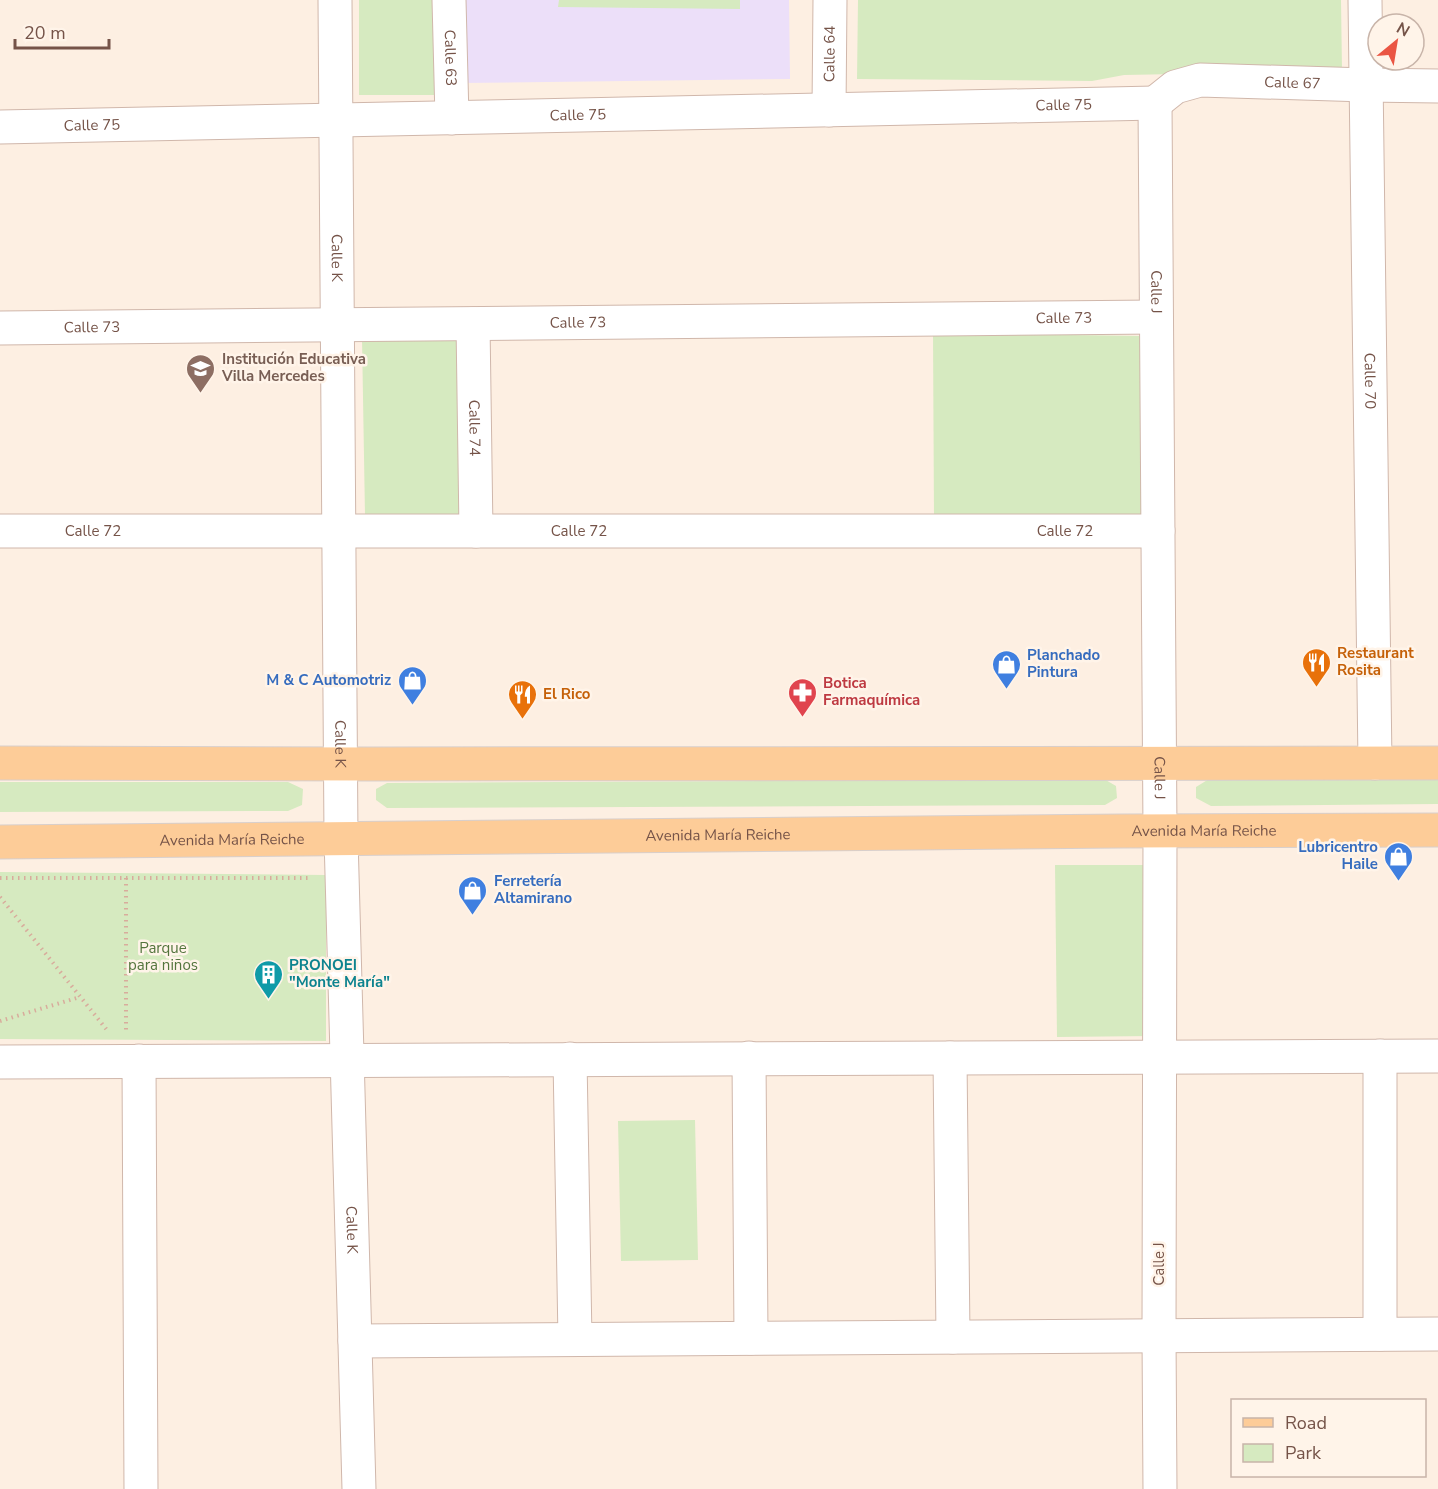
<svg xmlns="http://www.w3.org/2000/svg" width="1438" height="1489" font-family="'Nunito Sans',sans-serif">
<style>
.education{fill:#ecdff9}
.green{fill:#d6eac0}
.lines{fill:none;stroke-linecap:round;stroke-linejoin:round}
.minor-casing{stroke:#d0b7ab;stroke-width:35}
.major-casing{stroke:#d8cfcc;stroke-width:35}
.path{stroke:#d8ac9c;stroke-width:4;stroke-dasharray:1.5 4.5;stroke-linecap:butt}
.minor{stroke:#fff;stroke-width:33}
.major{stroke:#fdcc98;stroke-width:33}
.labels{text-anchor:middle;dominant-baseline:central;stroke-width:5;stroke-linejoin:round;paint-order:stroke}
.street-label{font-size:15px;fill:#755348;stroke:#fff4e9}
.education-label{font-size:15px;font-weight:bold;fill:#785e54;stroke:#fff4e9;text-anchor:start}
.food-label{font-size:15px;font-weight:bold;fill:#c56008;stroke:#fff4e9;text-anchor:start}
.shop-label{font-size:15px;font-weight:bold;fill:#366cbe;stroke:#fff4e9;text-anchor:start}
.health-label{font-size:15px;font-weight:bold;fill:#be3a42;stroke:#fff4e9;text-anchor:start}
.park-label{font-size:15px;fill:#54753d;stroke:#fff4e9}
.culture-label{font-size:15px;font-weight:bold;fill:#0d838f;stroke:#fff4e9;text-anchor:start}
</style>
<rect width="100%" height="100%" fill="#fdefe2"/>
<path class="education" d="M461,0H789L790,79L462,83Z"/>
<g class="green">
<path d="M359,0H434L435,95H359Z"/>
<path d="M559,0H740V9L558,7Z"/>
<path d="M858,0H1341L1342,71L1124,75L1092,81L857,79Z"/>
<path d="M933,333L1142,336V516L934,517Z"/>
<path d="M476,337L477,514L365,515L362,338Z"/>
<path d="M1438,778V804L1211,806L1196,798V787L1209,779Z"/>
<path d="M1104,779L1116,786L1117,798L1105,805L387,808L376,800V789L387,783Z"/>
<path d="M0,782H288L303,789L302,805L288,811L0,812Z"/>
<path d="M1055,865H1150L1153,1036L1057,1037Z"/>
<path d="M0,872L326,875V1041L0,1039Z"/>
<path d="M695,1120L698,1260L621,1261L618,1121Z"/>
</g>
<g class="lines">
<defs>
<g id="minor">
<path id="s1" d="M335,0L341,838L359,1489"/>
<path id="s2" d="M449,0L452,118"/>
<path id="s3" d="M1365,0L1375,763"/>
<path id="s4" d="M1155,103L1160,831L1159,1336L1160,1489"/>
<path id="s5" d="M1155,103L1175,87L1200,80L1366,85L1438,86"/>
<path id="s6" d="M829,110L830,0"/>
<path id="s7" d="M0,127L1155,103"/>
<path id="s8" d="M473,324L476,531"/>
<path id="s9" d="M0,328L1156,317"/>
<path id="s10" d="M0,531H1158"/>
<path d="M749,1058L751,1338"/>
<path d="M950,1058L953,1337"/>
<path d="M570,1059L575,1339"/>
<path d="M139,1061L141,1489"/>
<path d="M0,1062L1438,1056"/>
<path d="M1380,1334V1056"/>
<path d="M355,1341L1438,1334"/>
</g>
<g id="major">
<path d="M0,763L368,764L1438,763"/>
<path id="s11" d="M0,842L1122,831L1438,830"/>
</g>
</defs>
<use href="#minor" class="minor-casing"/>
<use href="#major" class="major-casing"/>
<g class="path">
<path d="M0,878H310"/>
<path d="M126,878V1030"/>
<path d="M0,897L107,1030"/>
<path d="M0,1021L80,997"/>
</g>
<use href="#minor" class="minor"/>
<use href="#major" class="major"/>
</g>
<defs>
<symbol id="school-pin" viewBox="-11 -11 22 30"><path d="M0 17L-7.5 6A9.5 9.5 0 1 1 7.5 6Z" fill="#8d6e63" stroke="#fff4e9"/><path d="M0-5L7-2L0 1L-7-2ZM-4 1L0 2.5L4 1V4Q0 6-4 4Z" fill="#fff"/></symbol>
<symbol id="restaurant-pin" viewBox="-11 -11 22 30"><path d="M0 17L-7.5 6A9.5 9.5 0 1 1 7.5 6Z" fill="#e8710a" stroke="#fff4e9"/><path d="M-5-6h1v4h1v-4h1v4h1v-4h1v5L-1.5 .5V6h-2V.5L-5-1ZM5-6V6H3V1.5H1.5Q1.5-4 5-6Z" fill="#fff"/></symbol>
<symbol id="shop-pin" viewBox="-11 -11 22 30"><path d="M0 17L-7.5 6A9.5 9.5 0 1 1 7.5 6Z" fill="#3f7fe0" stroke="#fff4e9"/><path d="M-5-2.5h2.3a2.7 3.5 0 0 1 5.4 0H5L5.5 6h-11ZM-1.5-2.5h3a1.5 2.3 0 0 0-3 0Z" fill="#fff"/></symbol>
<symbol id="pharmacy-pin" viewBox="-11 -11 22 30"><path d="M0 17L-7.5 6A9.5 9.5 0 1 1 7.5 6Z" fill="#e0444e" stroke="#fff4e9"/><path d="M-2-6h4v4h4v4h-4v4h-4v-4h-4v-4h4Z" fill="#fff"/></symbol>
<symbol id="building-pin" viewBox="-11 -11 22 30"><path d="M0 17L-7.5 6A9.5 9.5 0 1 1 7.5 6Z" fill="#0f9aa8" stroke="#fff4e9"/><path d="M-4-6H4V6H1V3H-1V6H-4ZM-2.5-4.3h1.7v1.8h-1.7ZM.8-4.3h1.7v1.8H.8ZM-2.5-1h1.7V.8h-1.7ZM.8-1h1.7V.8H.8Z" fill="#fff"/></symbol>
</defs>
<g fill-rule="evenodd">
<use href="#school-pin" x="184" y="352" width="33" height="45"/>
<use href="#restaurant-pin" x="1300" y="646" width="33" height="45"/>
<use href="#shop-pin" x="990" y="648" width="33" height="45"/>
<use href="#shop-pin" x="396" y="664" width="33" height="45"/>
<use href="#pharmacy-pin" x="786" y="676" width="33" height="45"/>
<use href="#restaurant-pin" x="506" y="678" width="33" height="45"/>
<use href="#shop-pin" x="1382" y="840" width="33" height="45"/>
<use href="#shop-pin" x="456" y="874" width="33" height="45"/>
<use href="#building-pin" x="252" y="958" width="33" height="45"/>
</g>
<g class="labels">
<g class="street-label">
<text stroke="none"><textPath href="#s6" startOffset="56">Calle 64</textPath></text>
<text stroke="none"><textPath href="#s2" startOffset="58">Calle 63</textPath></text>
<text stroke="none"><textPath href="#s5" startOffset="144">Calle 67</textPath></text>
<text stroke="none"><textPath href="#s7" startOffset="1064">Calle 75</textPath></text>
<text stroke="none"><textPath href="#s7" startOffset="578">Calle 75</textPath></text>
<text stroke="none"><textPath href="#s7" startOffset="92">Calle 75</textPath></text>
<text stroke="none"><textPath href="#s1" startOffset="258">Calle K</textPath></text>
<text stroke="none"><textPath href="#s4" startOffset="189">Calle J</textPath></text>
<text stroke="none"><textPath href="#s9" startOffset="1064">Calle 73</textPath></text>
<text stroke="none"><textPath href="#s9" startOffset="578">Calle 73</textPath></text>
<text stroke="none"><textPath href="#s9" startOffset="92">Calle 73</textPath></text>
<text stroke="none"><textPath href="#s3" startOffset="381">Calle 70</textPath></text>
<text stroke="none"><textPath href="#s8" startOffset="104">Calle 74</textPath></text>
<text stroke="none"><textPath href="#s10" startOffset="93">Calle 72</textPath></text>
<text stroke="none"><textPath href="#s10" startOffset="579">Calle 72</textPath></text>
<text stroke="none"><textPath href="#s10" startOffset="1065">Calle 72</textPath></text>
<text stroke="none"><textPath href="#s1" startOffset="744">Calle K</textPath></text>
<text stroke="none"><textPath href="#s4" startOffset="675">Calle J</textPath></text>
<text stroke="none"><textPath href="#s11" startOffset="1204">Avenida María Reiche</textPath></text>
<text stroke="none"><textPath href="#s11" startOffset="718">Avenida María Reiche</textPath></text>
<text stroke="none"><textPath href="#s11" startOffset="232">Avenida María Reiche</textPath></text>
<text stroke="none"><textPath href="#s1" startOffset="1230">Calle K</textPath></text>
<text transform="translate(1159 1264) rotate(-90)">Calle J</text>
</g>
<g class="education-label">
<text x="222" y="359">Institución Educativa<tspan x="222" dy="17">Villa Mercedes</tspan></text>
</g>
<g class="food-label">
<text x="1337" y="653">Restaurant<tspan x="1337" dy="17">Rosita</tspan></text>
<text x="543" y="694">El Rico</text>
</g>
<g class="shop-label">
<text x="1027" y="655">Planchado<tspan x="1027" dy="17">Pintura</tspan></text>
<text x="391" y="680" text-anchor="end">M &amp; C Automotriz</text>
<text x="1378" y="847" text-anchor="end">Lubricentro<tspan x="1378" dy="17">Haile</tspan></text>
<text x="494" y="881">Ferretería<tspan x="494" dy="17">Altamirano</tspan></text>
</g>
<g class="health-label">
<text x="823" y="683">Botica<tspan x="823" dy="17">Farmaquímica</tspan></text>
</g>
<g class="park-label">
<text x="163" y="948">Parque<tspan x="163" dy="17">para niños</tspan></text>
</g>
<g class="culture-label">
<text x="289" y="965">PRONOEI<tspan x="289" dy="17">"Monte María"</tspan></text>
</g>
</g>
<rect x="1231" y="1399" width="195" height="78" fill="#fff4e9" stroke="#c8b4a9" stroke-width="1.5"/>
<rect x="1243" y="1418" width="30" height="9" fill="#fdcc98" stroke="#c8b4a9" stroke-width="1.5"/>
<text x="1285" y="1429" font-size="18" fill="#755348">Road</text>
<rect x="1243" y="1444" width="30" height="18" fill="#d6eac0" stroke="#c8b4a9" stroke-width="1.5"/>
<text x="1285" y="1459" font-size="18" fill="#755348">Park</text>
<g transform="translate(1396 42) rotate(30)"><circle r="28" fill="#fff4e9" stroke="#c8b4a9" stroke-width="1.5"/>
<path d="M0-4.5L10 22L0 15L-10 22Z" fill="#ea5543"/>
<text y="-9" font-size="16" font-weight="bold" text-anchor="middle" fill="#755348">N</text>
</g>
<path d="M15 39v9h94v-9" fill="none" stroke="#755348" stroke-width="3"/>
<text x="24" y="39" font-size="18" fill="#755348" stroke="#fff4e9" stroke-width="4.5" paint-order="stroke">20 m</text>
</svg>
